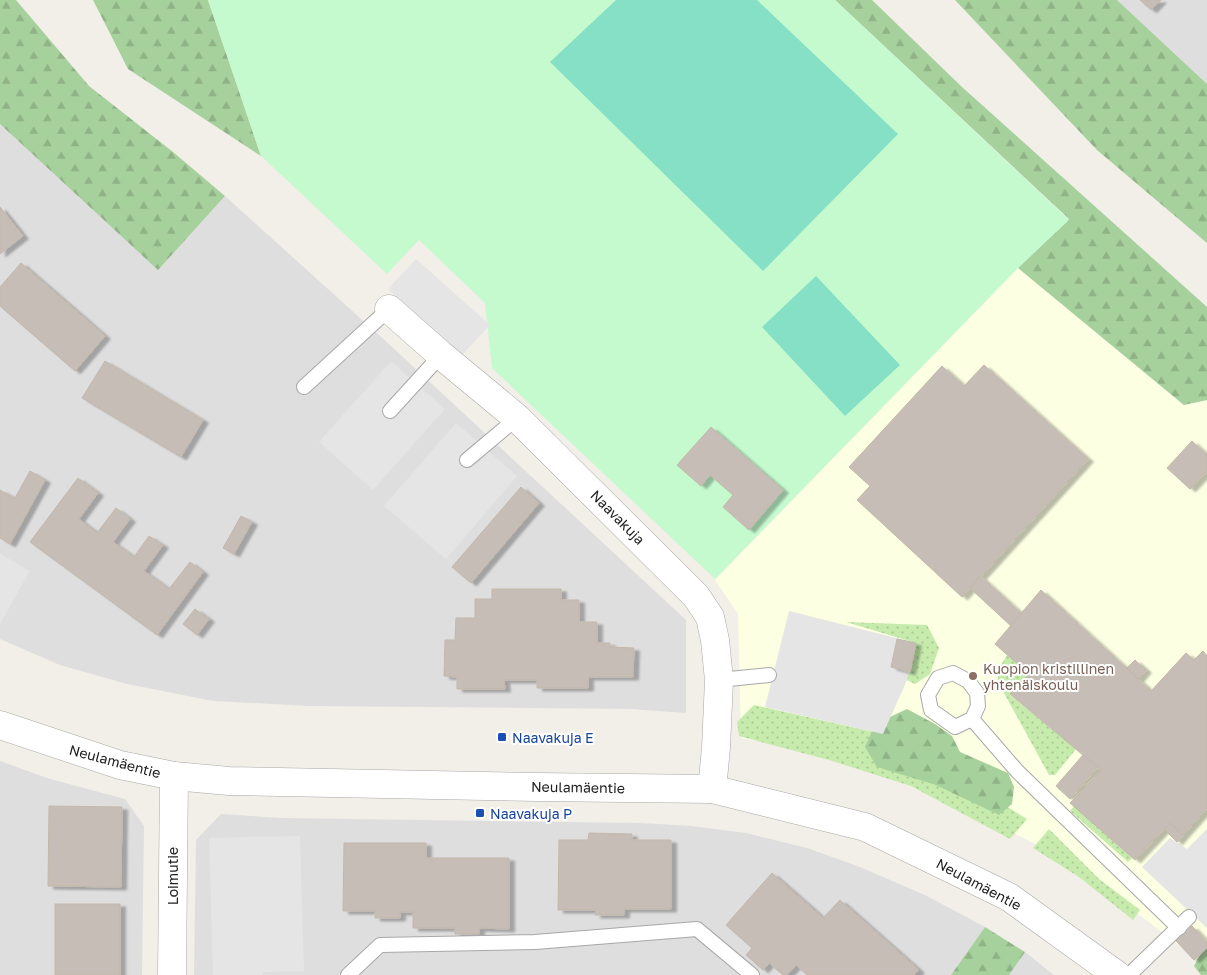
<svg xmlns="http://www.w3.org/2000/svg" width="1207" height="975" font-family="'Golos Text',sans-serif">
<style>
.residential{fill:#dfdede}
.education{fill:#fcffe2}
.grass{fill:url(#grass-dots)}
.forest{fill:url(#forest-firs)}
.park{fill:#c5facf}
.pitch{fill:#85e0c6}
.parking{fill:#e5e5e5}
.building{fill:#c6beb6;stroke:#c3b7a9;filter:url(#shadow)}
.lines{fill:none;stroke-linecap:round;stroke-linejoin:round}
.service-casing{stroke:#a8a8a8;stroke-width:16}
.minor-casing{stroke:#a8a8a8;stroke-width:29}
.tertiary-casing{stroke:#a8a8a8;stroke-width:29}
.service{stroke:#fff;stroke-width:14}
.minor{stroke:#fff;stroke-width:28}
.tertiary{stroke:#fff;stroke-width:28}
.education-dot{fill:#8d6e63;stroke:#fff;stroke-width:2}
.transit-dot{fill:#1a4fb4;stroke:#fff;stroke-width:2}
.labels{text-anchor:middle;dominant-baseline:central;stroke-width:4;stroke-linejoin:round;paint-order:stroke}
.street-label{font-size:14px;fill:#212121;stroke:#fff}
.education-label{font-size:14px;fill:#785e54;stroke:#fff;text-anchor:start}
.transit-label{font-size:14px;fill:#164399;stroke:#fff;text-anchor:start}
</style>
<defs>
<pattern id="grass-dots" width="8" height="8" patternUnits="userSpaceOnUse" patternTransform="scale(1.25)"><rect width="8" height="8" fill="#c6ebad"/><path d="M2 2h.1M6 6h.1" fill="none" stroke="#aac995" stroke-width="1.8" stroke-linecap="round"/></pattern>
<pattern id="forest-firs" width="22" height="20" patternUnits="userSpaceOnUse" patternTransform="scale(1.25)"><rect width="22" height="20" fill="#a6d09c"/><path d="M5 1l3.5 6h-7zM16 11l3.5 6h-7z" fill="#8fb286"/></pattern>
<filter id="shadow"><feDropShadow dx="5.5" dy="3" stdDeviation="1" flood-color="#0004"/></filter>
</defs>
<rect width="100%" height="100%" fill="#f1efe7"/>
<g class="residential">
<path d="M1117,0H1207V84Z"/>
<path d="M0,124L158,269L225,196L390,345L686,620V713L631,709L310,706L213,701L127,684L60,665L0,639Z"/>
<path d="M0,761L50,779L125,799L144,826L142,975H0Z"/>
<path d="M221,814L282,818L642,823L691,826L746,833L807,848L860,867L927,896L985,927L951,975H194L196,840Z"/>
<path d="M1025,952L1054,975H1009Z"/>
</g>
<path class="education" d="M1018,268L1183,405L1207,400V967L1071,862L910,781L827,754L741,738L738,614L715,580Z"/>
<g class="grass">
<path d="M846,622L927,625L939,648L930,674L915,684L907,680L916,643Z"/>
<path d="M1007,655L1029,674L1010,695L1076,749L1055,775H1049L998,682V670Z"/>
<path d="M754,705L883,734L906,745L1027,819L1010,839L911,786L829,760L739,736L737,722Z"/>
<path d="M1074,806L1132,858L1128,862L1070,811Z"/>
<path d="M1049,829L1099,879L1140,910L1133,920L1079,877L1033,848Z"/>
</g>
<g class="forest">
<path d="M0,0H16L89,86L173,152L225,196L158,270L0,124Z"/>
<path d="M93,0H208L261,156L128,69Z"/>
<path d="M835,0H872L962,87L1207,307V400L1184,405L1018,268L1069,219Z"/>
<path d="M955,0H1117L1207,84V243L1097,150Z"/>
<path d="M907,709L935,724L952,736L960,752L1008,773L1014,787L1012,804L999,815L936,785L877,767L865,747L875,724Z"/>
<path d="M985,927L1025,952L1009,975H951Z"/>
<path d="M1207,942V975H1201L1194,966Z"/>
</g>
<path class="park" d="M208,0H835L1069,220L1018,268L715,579L492,368L485,303L419,240L387,274L261,156Z"/>
<g class="pitch">
<path d="M616,0H757L898,134L763,271L550,62Z"/>
<path d="M816,276L900,365L845,416L762,327Z"/>
</g>
<g class="parking">
<path d="M416,259L490,325L462,355L388,289Z"/>
<path d="M391,361L445,409L373,490L319,442Z"/>
<path d="M456,423L517,476L446,559L384,506Z"/>
<path d="M0,554L30,571L0,624Z"/>
<path d="M789,611L916,643L907,680L883,734L765,707Z"/>
<path d="M1207,829V928L1142,867L1170,838L1187,849Z"/>
<path d="M300,836L304,971L263,972V975H213L209,838Z"/>
</g>
<g class="building">
<path d="M1140,0H1161L1151,10Z"/>
<path d="M0,207L23,236L0,254Z"/>
<path d="M21,263L105,336L75,371L0,306V287Z"/>
<path d="M105,361L203,420L181,457L82,398Z"/>
<path d="M984,365L1088,459L962,597L857,500L870,486L849,467L942,366L964,386Z"/>
<path d="M711,427L783,490L749,530L723,507L733,495L710,475L701,486L677,465Z"/>
<path d="M1192,441L1207,455V471L1190,489L1167,468Z"/>
<path d="M30,471L45,480L10,544L0,538V490L15,498Z"/>
<path d="M78,478L98,493L79,519L97,533L116,508L130,519L113,542L134,557L149,536L163,545L144,571L169,589L190,562L203,572L157,635L30,542Z"/>
<path d="M521,487L539,503L471,583L452,567Z"/>
<path d="M241,516L252,522L234,554L223,548Z"/>
<path d="M980,576L1022,614L1011,626L970,588Z"/>
<path d="M492,589H561V600H579V622H597V643H610V647L634,648L633,677H588V688H537V680H504L505,689H457V677L444,676L445,640H455L456,618H475V599H492Z"/>
<path d="M1041,590L1151,691L1186,653L1194,660L1203,651L1207,656V808L1183,835L1170,823L1135,860L1070,803L1101,770L1010,694L1029,674L995,644Z"/>
<path d="M195,609L209,619L197,635L183,624Z"/>
<path d="M897,639L916,643L910,672L891,667Z"/>
<path d="M1135,660L1146,670L1138,679L1127,668Z"/>
<path d="M1083,755L1098,767L1070,799L1056,786Z"/>
<path d="M49,806L122,807L121,887L48,886Z"/>
<path d="M1170,823L1183,835L1177,842L1164,829Z"/>
<path d="M589,833L632,834V840H671V909H624V915H595L596,910H558L559,840H588Z"/>
<path d="M344,843H426V858H509V929L479,928V934H455V928H413V912H400V918H375V911H343Z"/>
<path d="M772,873L823,918L840,900L919,970L914,975H807L796,965L787,975H783L769,963L763,970L746,955L752,948L726,925Z"/>
<rect x="55" y="904" width="65" height="71"/>
<path d="M1192,926L1207,942V948L1194,960L1176,941Z"/>
</g>
<g class="lines">
<defs>
<g id="service">
<path d="M304,387L389,309"/>
<path d="M390,411L441,355"/>
<path d="M467,460L517,418"/>
<path d="M719,680L769,675"/>
<path d="M972,719L978,706L977,693L968,681L953,673L938,678L928,695L931,710L955,727L972,719L1017,771L1179,928"/>
<path d="M348,975L380,945L535,942L697,929L752,975"/>
<path d="M1129,975L1189,917"/>
</g>
<g id="minor">
<path d="M389,309L441,355L517,418L696,596L710,617L715,640L719,680L716,748L712,789"/>
<path d="M172,975L174,776"/>
</g>
<path id="tertiary" d="M0,725L120,765L174,776L229,781L537,787L712,789L865,827L1009,897L1117,975"/>
</defs>
<use href="#service" class="service-casing"/>
<use href="#minor" class="minor-casing"/>
<use href="#tertiary" class="tertiary-casing"/>
<use href="#service" class="service"/>
<use href="#minor" class="minor"/>
<use href="#tertiary" class="tertiary"/>
</g>
<circle class="education-dot" cx="973" cy="676" r="5"/>
<g class="transit-dot">
<rect x="497" y="732" width="10" height="10" rx="2.5"/>
<rect x="475" y="808" width="10" height="10" rx="2.5"/>
</g>
<g class="labels">
<g class="street-label">
<text transform="translate(618 517) rotate(45)">Naavakuja</text>
<text transform="translate(115 761) rotate(15)">Neulamäentie</text>
<text transform="translate(578 787) rotate(1)">Neulamäentie</text>
<text transform="translate(172 876) rotate(-90)">Loimutie</text>
<text transform="translate(979 884) rotate(28)">Neulamäentie</text>
</g>
<g class="education-label">
<text x="983" y="668">Kuopion kristillinen<tspan x="983" dy="16">yhtenäiskoulu</tspan></text>
</g>
<g class="transit-label">
<text x="512" y="737">Naavakuja E</text>
<text x="490" y="813">Naavakuja P</text>
</g>
</g>
</svg>
